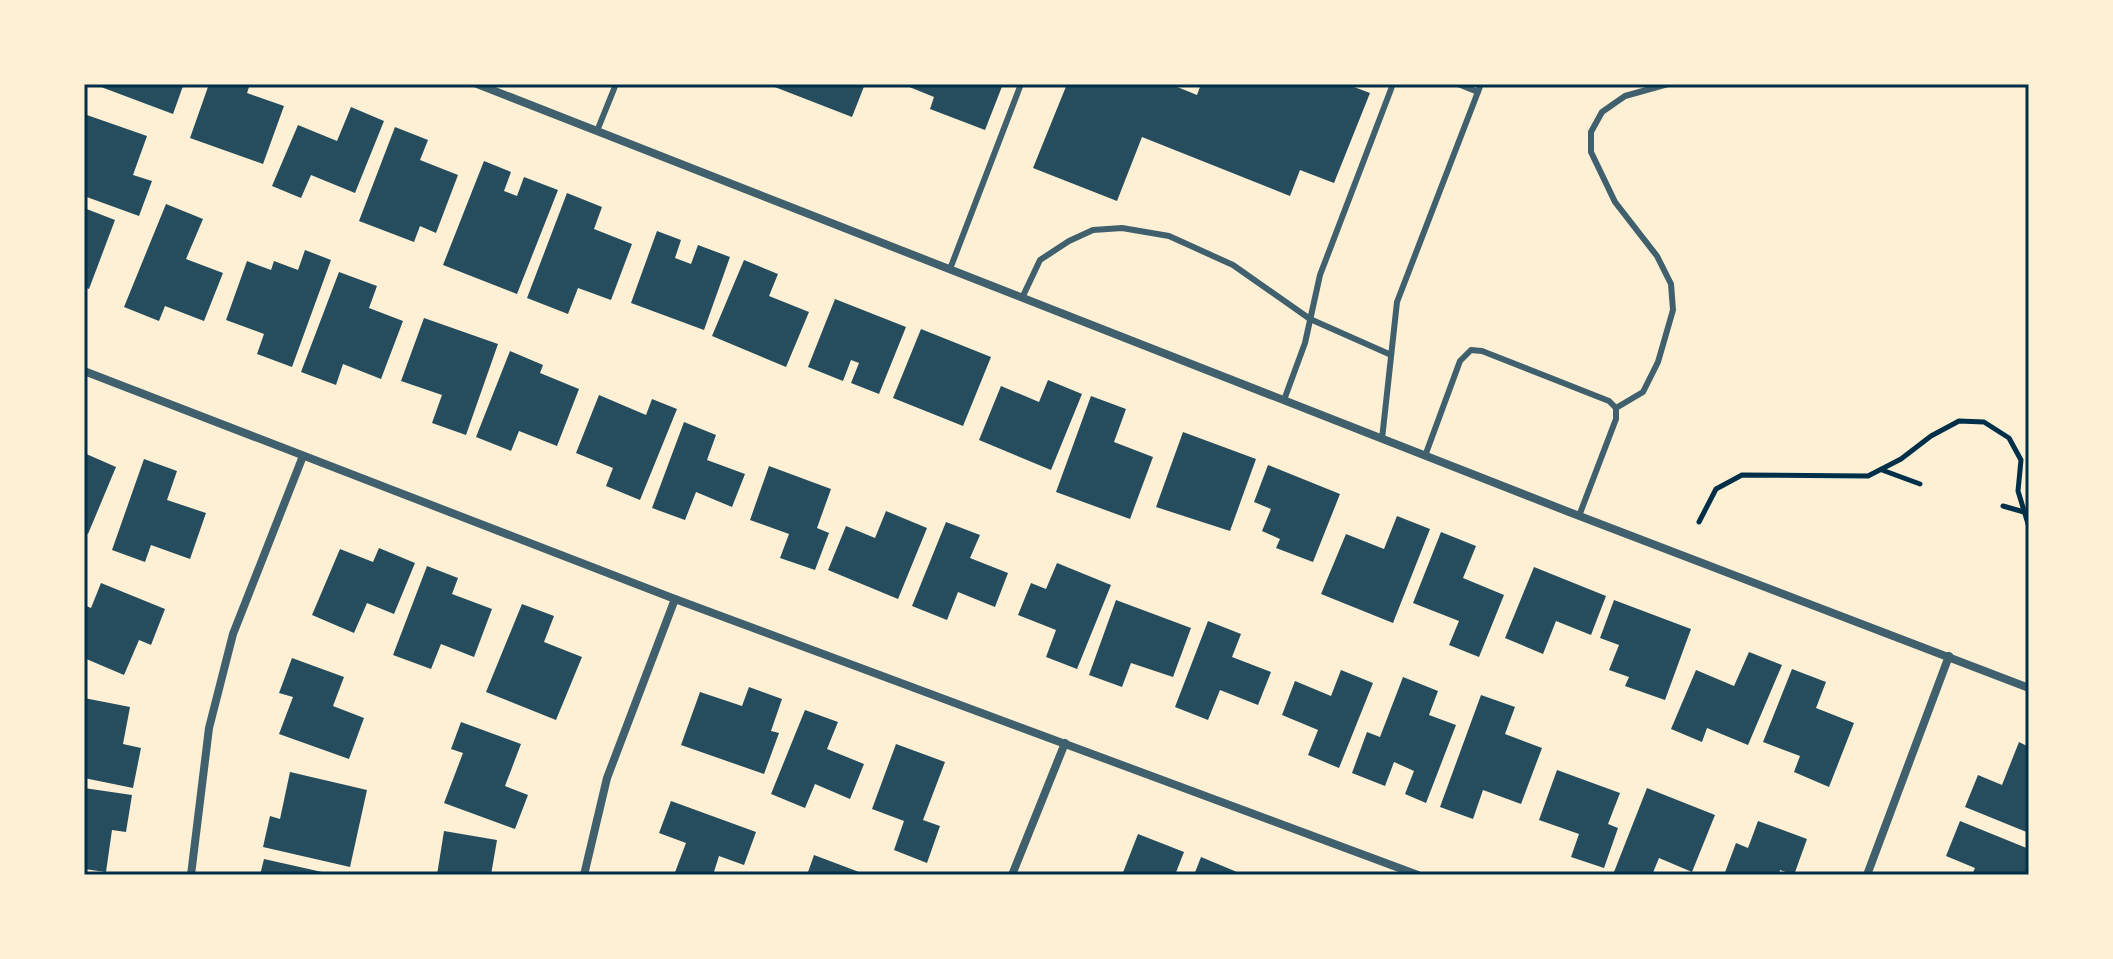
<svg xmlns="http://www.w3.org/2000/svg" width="2113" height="959" font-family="Arial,sans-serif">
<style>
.building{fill:#264d5e}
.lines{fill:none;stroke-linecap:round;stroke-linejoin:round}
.path{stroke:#003049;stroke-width:5}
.service{stroke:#3f606c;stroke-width:6}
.minor{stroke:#3f606c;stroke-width:8}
.neatline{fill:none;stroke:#003049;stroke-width:3}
</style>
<rect width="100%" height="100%" fill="#fdf0d5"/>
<g class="building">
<path d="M93,84H179L183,86L173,114Z"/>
<path d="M209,84H250L247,93L284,106L263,164L190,138Z"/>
<path d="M767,84H865L852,117Z"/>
<path d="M902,84H1003L985,130L930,109L934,97Z"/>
<path d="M1067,84H1170L1197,95L1201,84H1346L1370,93L1334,183L1300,170L1290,196L1142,137L1117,201L1033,168Z"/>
<path d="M351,107L384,121L355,193L311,175L301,198L272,186L298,125L337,141Z"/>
<path d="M84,114L147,136L133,175L152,181L139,216L84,196Z"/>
<path d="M395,127L428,140L420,160L458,175L436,233L420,226L414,242L359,221Z"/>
<path d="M484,161L511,172L504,191L517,196L524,177L558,190L517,294L443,265Z"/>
<path d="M567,193L602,207L594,229L632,244L611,300L578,288L568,314L527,298Z"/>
<path d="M166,204L203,219L186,259L223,273L204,321L165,306L159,321L124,307Z"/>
<path d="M84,208L115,220L89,289L84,287Z"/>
<path d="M657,231L681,240L675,258L691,264L698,245L730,257L704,330L631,303Z"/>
<path d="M305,250L331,260L292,367L257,354L264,334L226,320L247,261L271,270L274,261L298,270Z"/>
<path d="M744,260L778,274L769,296L809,312L786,367L712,336Z"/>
<path d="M339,272L377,286L369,308L403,321L381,379L343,364L336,385L301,372Z"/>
<path d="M835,299L906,327L879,394L851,383L859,363L851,360L843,381L808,367Z"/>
<path d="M424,318L498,344L466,435L432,423L442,395L401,381Z"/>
<path d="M921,329L991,357L963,426L893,398Z"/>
<path d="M510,351L543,365L540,373L579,389L557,446L519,431L511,451L476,437Z"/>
<path d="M1048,380L1082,394L1051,470L979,440L1001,386L1039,402Z"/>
<path d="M599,395L646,415L652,399L677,409L640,500L606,486L613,468L576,453Z"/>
<path d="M1091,396L1126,409L1114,442L1153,457L1130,519L1056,492Z"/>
<path d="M684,422L716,435L707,460L745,474L732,507L696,492L685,520L652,508Z"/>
<path d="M1183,432L1256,459L1230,531L1156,507Z"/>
<path d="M84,453L116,467L88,534L84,532Z"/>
<path d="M144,459L177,471L167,500L206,513L190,559L151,545L145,562L112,550Z"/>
<path d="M1268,465L1340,494L1313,562L1276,548L1280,539L1262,531L1271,509L1254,502Z"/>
<path d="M769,466L831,489L817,528L829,533L815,570L780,558L789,534L750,520Z"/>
<path d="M886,511L927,528L898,599L828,570L846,526L875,538Z"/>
<path d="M1397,516L1430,529L1393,623L1321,594L1346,534L1384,549Z"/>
<path d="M946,522L980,535L970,558L1008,573L995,607L958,592L947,620L912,606Z"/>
<path d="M1441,532L1476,546L1463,578L1504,595L1479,657L1449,645L1459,621L1413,603Z"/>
<path d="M379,548L415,563L394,614L367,603L354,633L312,615L340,549L373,562Z"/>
<path d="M1057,563L1111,585L1077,669L1046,657L1056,630L1018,615L1031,583L1046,589Z"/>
<path d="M427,566L458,578L452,594L492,609L474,657L441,644L431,669L393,655Z"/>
<path d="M1534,567L1606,596L1591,635L1556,621L1543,654L1505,638Z"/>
<path d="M101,583L165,609L151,645L139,640L124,675L84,658V605L91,608Z"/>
<path d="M1116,600L1191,628L1173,677L1131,663L1122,687L1089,675Z"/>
<path d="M1614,600L1691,629L1665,700L1625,686L1629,677L1609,670L1619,645L1600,638Z"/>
<path d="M522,604L554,616L544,642L582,657L556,720L486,692Z"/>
<path d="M1208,621L1241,634L1232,657L1271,672L1258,705L1220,690L1208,720L1175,707Z"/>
<path d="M1749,652L1782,665L1748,745L1707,728L1702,742L1671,729L1696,670L1734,686Z"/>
<path d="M292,658L344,677L333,706L364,718L349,759L279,734L293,697L279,693Z"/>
<path d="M1792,669L1826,682L1816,708L1854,723L1829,787L1794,772L1800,756L1763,742Z"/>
<path d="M1341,670L1373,683L1339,768L1308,755L1318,730L1282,715L1295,681L1331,696Z"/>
<path d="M1403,677L1438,691L1429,715L1456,725L1426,803L1405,794L1414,771L1394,762L1385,786L1352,773L1367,732L1380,737Z"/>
<path d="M749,687L782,699L771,731L779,733L764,774L681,745L700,692L742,706Z"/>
<path d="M1481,695L1515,707L1505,734L1542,748L1521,804L1483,790L1473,819L1440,807Z"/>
<path d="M84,698L130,707L123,744L141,748L133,788L84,778Z"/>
<path d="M805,710L838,722L827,749L864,764L850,799L815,784L805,808L771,794Z"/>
<path d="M461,722L521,744L505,786L528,795L515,829L444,803L463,753L451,749Z"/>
<path d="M2019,742L2029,747V833L1965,807L1978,775L2002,785Z"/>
<path d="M896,744L945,762L923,820L940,826L927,863L894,850L904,821L872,809Z"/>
<path d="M1557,770L1620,793L1608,824L1618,828L1604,868L1571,857L1579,834L1539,820Z"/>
<path d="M290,772L367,790L350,867L263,847L270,816L280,819Z"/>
<path d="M84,788L132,795L126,832L112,830L106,872L84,869Z"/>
<path d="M1647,788L1715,815L1692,872L1659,858L1652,875H1622L1614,872Z"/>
<path d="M671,801L756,832L744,865L719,856L713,875H674L686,843L659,833Z"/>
<path d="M1758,821L1807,839L1794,875L1780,870L1779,875H1724L1736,843L1748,848Z"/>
<path d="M1960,821L2029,849L2027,875H1972L1975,868L1946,856Z"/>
<path d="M444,831L497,840L491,875H437Z"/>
<path d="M1138,834L1184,852L1175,875H1122Z"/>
<path d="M814,855L867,875H807Z"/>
<path d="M1201,857L1237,872L1236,875H1194Z"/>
<path d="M264,859L331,874V875H260Z"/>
</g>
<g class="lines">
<g class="path">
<path d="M1882,470L1920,484"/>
<path d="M2003,506L2024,512"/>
<path d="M1699,522L1716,489L1742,475L1868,476L1901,459L1931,436L1959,421L1984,422L2009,438L2021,460L2018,491L2029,527"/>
</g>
<g class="service">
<path d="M1458,84L1478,92"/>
<path d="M597,131L616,84"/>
<path d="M950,269L1021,84"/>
<path d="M1022,298L1040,260L1069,241L1093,230L1122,228L1169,236L1233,265L1310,319L1389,354"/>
<path d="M1284,400L1305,343L1320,275L1393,84"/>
<path d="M1616,408L1643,392L1658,362L1673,310L1671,284L1657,256L1615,202L1591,152V132L1602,112L1625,96L1668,84"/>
<path d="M1382,439L1397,302L1481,84"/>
<path d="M1425,456L1460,361L1471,350L1482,351L1609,401L1616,408V419L1579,516"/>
</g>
<g class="minor">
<path d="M477,84L1569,512L2029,688"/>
<path d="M84,371L675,599L1418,875"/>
<path d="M191,875L209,728L233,634L303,456"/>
<path d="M584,875L607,778L675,599"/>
<path d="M1012,875L1065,743"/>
<path d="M1867,875L1949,656"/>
</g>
</g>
<rect width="2113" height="959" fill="none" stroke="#fdf0d5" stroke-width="172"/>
<rect x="86" y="86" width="1941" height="787" class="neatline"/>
</svg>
